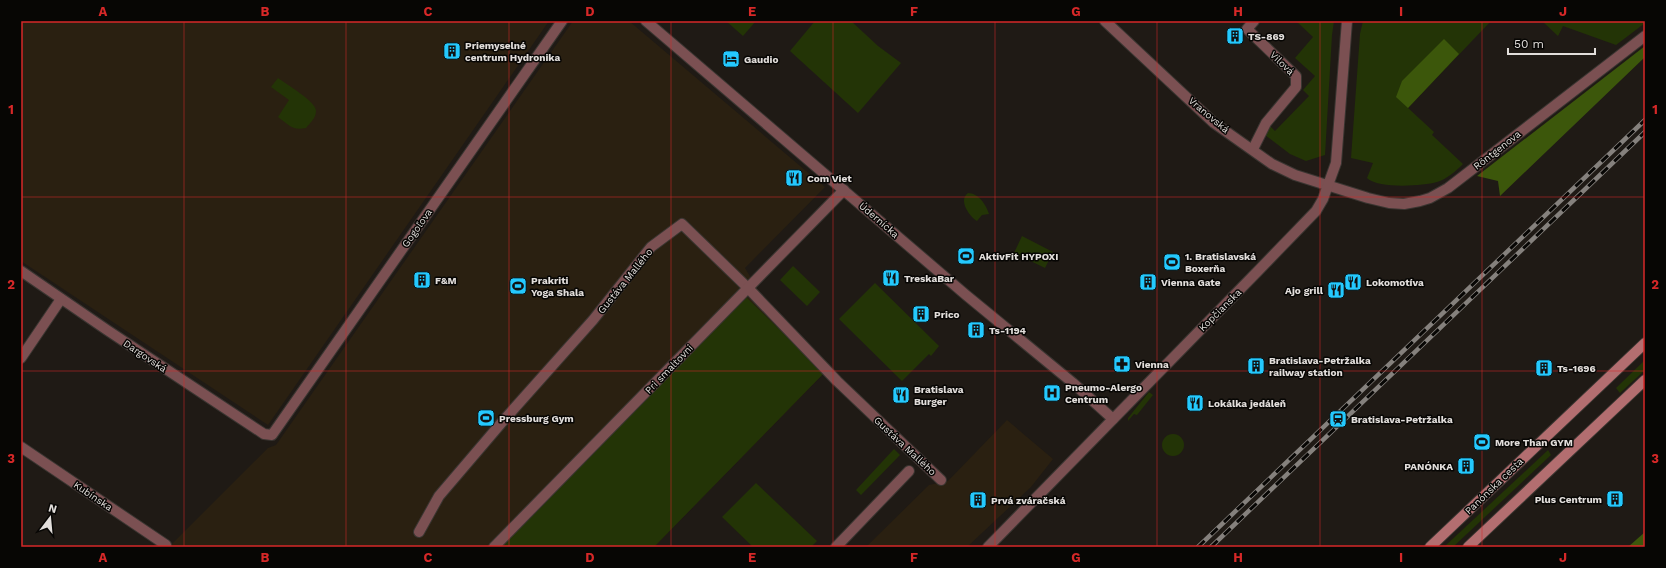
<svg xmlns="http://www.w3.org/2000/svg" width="1666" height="568" font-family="'Work Sans',sans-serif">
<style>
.industrial{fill:#2a2011}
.green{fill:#233406}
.forest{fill:#3c570b}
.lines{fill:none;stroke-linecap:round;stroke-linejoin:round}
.minor-casing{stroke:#3a3531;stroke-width:12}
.secondary-casing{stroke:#3a3531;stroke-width:12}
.minor{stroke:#7b5052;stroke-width:10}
.secondary{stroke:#b36e70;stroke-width:10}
.rail-casing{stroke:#85817d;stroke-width:4.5}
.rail{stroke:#070604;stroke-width:3;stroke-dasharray:9;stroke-linecap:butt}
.grid{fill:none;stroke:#d62828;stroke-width:1;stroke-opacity:0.55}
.labels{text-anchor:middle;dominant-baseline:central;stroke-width:3;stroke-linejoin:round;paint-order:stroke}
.poi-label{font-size:10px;font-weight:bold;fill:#e2dedb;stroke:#070604;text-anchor:start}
.street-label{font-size:10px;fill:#e2dedb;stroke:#070604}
.neatline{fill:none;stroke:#d62828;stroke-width:1.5}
.grid-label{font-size:13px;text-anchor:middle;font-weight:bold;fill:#d62828}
</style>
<rect width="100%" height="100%" fill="#1f1a15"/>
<g class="industrial">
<path d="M21,21H549L268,425L21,261Z"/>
<path d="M573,21H629L825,187L745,268L763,298L832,367L824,373L654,547H169L268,448L276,445Z"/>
<path d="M1007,420L1053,459L1031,487L967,547H866L929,485L948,481Z"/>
</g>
<g class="green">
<path d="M726,21H756L743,36Z"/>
<path d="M815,21H851L878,46L901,63L858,113L790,51Z"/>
<path d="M1296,21H1334L1332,35L1325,155L1306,161L1290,154L1265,135L1269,125L1275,131L1309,96L1303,90L1315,76L1295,58L1313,37Z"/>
<path d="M1363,21H1491L1408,108L1434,132L1432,135L1463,164C1456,171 1447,179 1437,182C1423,186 1378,189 1367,178L1373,163L1351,158L1360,34Z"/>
<path d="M1542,21H1645V23L1616,45L1563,26L1558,36Z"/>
<path d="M278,78C286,84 317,102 316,111C316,118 310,123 306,128C292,131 289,125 278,117L289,100L271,87Z"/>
<path d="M968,193C978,193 986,204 989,214L982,215L977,221C969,216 958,200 968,193Z"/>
<path d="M1022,236L1053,252L1045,268L1014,253Z"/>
<path d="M793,266L820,292L807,306L780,280Z"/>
<path d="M875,283L939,346L931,356L929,354L902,381L839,319Z"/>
<path d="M744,295L824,373L654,547H493Z"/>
<path d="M1645,360V370L1620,393L1616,388Z"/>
<path d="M1149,392L1153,395L1137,415L1134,414L1128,421V418Z"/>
<circle cx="1173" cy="445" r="11"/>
<path d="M894,449L900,455L861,495L856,490Z"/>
<path d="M1548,450L1551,455L1453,547H1444Z"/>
<path d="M756,483L817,541L811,547H753L722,517Z"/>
</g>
<g class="forest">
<path d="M1444,39L1459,54L1408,108L1396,97L1402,81Z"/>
<path d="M1645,46V57L1500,196L1498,181L1477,176Z"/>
<path d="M1645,532V547H1628Z"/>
</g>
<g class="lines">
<defs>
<g id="minor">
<path d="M646,21L966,295L1073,383L1113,419"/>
<path d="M1105,21L1214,123L1272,164L1295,175L1368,198L1389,203L1404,204L1420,201L1430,198L1448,188L1645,36"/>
<path d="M1253,149L1266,123L1296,87V76L1247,29L1254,21"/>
<path d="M21,271L107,330L264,434L272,435L562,21"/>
<path d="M21,358L61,299"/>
<path d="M21,447L166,545"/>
<path d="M419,532L439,496L503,421L593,320L651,247L682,224L748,288L837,381L941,480"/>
<path d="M494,547L844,190"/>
<path d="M836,547L909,471"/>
<path d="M988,547L1256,273L1316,211L1323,199L1336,163L1347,21"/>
</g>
<g id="secondary">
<path d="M1430,547L1645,343"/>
<path d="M1468,547L1645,380"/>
</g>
</defs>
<use href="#minor" class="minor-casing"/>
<use href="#secondary" class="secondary-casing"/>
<use href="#minor" class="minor"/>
<use href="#secondary" class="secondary"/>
<defs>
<g id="rail">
<path d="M1198,547L1645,120"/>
<path d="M1211,547L1645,132"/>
</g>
</defs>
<use href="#rail" class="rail-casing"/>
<use href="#rail" class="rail"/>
</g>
<path class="grid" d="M184,21V547M346,21V547M509,21V547M671,21V547M833,21V547M995,21V547M1157,21V547M1320,21V547M1482,21V547M21,197H1645M21,371H1645"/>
<defs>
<symbol id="building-square" viewBox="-11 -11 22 22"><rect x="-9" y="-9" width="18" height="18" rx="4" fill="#24c9fe" stroke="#070604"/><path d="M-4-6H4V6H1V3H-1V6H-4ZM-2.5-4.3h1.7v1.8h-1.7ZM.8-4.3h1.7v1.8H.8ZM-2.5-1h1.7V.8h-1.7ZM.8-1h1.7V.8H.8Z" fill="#111"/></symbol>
<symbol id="hotel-square" viewBox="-11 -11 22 22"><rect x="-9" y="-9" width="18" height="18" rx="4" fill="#24c9fe" stroke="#070604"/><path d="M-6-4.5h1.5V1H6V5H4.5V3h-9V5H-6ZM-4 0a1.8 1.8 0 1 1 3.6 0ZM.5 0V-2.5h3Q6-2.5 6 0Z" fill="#111"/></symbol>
<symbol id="restaurant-square" viewBox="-11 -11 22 22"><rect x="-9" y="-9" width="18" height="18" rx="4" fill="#24c9fe" stroke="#070604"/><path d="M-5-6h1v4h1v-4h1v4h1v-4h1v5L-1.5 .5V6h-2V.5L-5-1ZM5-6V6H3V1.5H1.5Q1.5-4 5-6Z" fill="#111"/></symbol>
<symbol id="stadium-square" viewBox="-11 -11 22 22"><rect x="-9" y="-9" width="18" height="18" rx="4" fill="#24c9fe" stroke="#070604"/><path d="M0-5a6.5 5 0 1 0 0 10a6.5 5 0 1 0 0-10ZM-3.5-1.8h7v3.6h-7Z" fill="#111"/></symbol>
<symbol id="pharmacy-square" viewBox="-11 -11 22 22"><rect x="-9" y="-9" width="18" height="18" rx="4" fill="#24c9fe" stroke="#070604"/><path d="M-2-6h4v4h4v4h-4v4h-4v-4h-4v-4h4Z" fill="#111"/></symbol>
<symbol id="hospital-square" viewBox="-11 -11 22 22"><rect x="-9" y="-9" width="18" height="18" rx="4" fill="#24c9fe" stroke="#070604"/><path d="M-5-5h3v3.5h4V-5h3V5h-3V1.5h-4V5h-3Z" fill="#111"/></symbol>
<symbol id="station-square" viewBox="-11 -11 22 22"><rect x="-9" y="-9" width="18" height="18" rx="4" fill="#24c9fe" stroke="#070604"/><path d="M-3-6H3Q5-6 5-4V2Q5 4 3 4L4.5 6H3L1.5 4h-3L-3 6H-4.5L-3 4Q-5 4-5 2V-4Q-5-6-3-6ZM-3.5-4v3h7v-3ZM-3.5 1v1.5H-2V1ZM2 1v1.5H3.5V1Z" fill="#111"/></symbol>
</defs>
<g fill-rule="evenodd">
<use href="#building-square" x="1225" y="26" width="20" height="20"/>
<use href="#building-square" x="442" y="41" width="20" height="20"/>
<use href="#hotel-square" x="721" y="49" width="20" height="20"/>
<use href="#restaurant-square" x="784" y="168" width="20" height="20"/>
<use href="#stadium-square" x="956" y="246" width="20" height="20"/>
<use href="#stadium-square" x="1162" y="252" width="20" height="20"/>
<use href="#restaurant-square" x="881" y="268" width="20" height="20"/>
<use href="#building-square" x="412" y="270" width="20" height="20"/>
<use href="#building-square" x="1138" y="272" width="20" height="20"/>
<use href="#restaurant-square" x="1343" y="272" width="20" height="20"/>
<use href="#stadium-square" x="508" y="276" width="20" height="20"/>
<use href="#restaurant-square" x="1326" y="280" width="20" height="20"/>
<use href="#building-square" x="911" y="304" width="20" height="20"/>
<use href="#building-square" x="966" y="320" width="20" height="20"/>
<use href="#pharmacy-square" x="1112" y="354" width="20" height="20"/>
<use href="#building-square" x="1246" y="356" width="20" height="20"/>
<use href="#building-square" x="1534" y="358" width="20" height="20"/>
<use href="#hospital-square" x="1042" y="383" width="20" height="20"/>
<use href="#restaurant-square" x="891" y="385" width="20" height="20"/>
<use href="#restaurant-square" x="1185" y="393" width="20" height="20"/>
<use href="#stadium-square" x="476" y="408" width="20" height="20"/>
<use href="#station-square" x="1328" y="409" width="20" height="20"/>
<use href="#stadium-square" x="1472" y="432" width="20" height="20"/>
<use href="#building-square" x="1456" y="456" width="20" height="20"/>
<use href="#building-square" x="1605" y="489" width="20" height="20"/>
<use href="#building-square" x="968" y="490" width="20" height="20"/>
</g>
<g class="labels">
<g class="poi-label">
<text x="1248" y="36">TS-869</text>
<text x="465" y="45">Priemyselné<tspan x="465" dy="12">centrum Hydronika</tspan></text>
<text x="744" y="59">Gaudio</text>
<text x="807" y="178">Com Viet</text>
<text x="979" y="256">AktivFit HYPOXI</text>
<text x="1185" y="256">1. Bratislavská<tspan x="1185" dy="12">Boxerňa</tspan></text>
<text x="904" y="278">TreskaBar</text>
<text x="435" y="280">F&amp;M</text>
<text x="531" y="280">Prakriti<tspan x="531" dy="12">Yoga Shala</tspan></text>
<text x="1161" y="282">Vienna Gate</text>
<text x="1366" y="282">Lokomotíva</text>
<text x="1323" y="290" text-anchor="end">Ajo grill</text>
<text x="934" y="314">Prico</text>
<text x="989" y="330">Ts-1194</text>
<text x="1269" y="360">Bratislava-Petržalka<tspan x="1269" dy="12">railway station</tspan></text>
<text x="1135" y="364">Vienna</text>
<text x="1557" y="368">Ts-1696</text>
<text x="1065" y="387">Pneumo-Alergo<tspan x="1065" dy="12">Centrum</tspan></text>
<text x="914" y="389">Bratislava<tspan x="914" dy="12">Burger</tspan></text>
<text x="1208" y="403">Lokálka jedáleň</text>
<text x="499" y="418">Pressburg Gym</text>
<text x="1351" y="419">Bratislava-Petržalka</text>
<text x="1495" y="442">More Than GYM</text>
<text x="1453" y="466" text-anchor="end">PANÓNKA</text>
<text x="1602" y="499" text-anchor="end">Plus Centrum</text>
<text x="991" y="500">Prvá zváračská</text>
</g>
<g class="street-label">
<text transform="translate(1282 63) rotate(44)">Vilová</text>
<text transform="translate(1209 115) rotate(40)">Vranovská</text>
<text transform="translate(1497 150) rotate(-38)">Röntgenova</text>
<text transform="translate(879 220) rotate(41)">Údernícka</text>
<text transform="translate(417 228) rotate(-55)">Gogoľova</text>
<text transform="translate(625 281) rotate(-51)">Gustáva Mallého</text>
<text transform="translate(1220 310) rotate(-45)">Kopčianska</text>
<text transform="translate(145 356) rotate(34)">Dargovská</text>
<text transform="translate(669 369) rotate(-46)">Pri smaltovni</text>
<text transform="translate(905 446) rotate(43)">Gustáva Mallého</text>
<text transform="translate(1494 486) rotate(-44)">Panónska cesta</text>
<text transform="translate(93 496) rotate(34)">Kubínska</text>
</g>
</g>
<rect width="1666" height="568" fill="none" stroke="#070604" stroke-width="44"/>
<g transform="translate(50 518) rotate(16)" stroke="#070604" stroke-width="3" paint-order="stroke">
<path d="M0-3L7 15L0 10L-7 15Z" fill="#e2dedb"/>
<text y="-6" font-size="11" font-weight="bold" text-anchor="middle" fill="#e2dedb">N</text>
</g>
<path d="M1508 48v6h87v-6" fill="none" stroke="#e2dedb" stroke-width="2"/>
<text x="1514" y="48" font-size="12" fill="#e2dedb" stroke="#070604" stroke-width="3" paint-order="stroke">50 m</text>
<rect x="22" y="22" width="1622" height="524" class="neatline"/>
<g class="grid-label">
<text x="103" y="16">A</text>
<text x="265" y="16">B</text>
<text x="428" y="16">C</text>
<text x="590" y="16">D</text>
<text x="752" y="16">E</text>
<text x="914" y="16">F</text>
<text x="1076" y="16">G</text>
<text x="1238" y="16">H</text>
<text x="1401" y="16">I</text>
<text x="1563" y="16">J</text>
<text x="11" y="114">1</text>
<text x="1655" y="114">1</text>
<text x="11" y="289">2</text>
<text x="1655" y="289">2</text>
<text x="11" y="463">3</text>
<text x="1655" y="463">3</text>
<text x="103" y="562">A</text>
<text x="265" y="562">B</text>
<text x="428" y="562">C</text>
<text x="590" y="562">D</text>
<text x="752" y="562">E</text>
<text x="914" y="562">F</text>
<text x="1076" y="562">G</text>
<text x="1238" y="562">H</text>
<text x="1401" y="562">I</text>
<text x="1563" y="562">J</text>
</g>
</svg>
